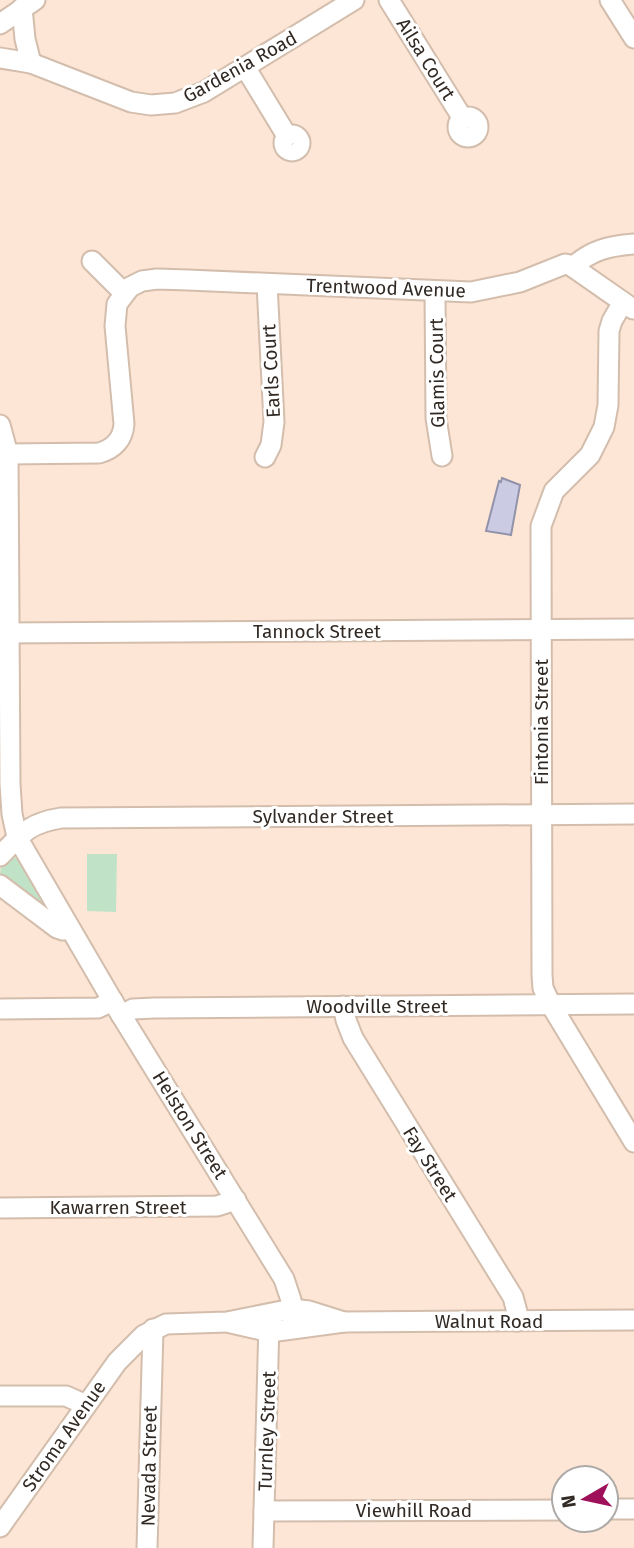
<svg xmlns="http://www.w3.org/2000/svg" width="634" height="1548" font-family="'Fira Sans',sans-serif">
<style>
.green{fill:#c0e3c8}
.building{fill:#cbcce4;stroke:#9293aa;stroke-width:2}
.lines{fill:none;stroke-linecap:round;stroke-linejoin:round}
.minor-casing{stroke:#d3bdac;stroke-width:23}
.minor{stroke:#fff;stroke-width:19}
.labels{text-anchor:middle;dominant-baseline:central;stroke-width:6;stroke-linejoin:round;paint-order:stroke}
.street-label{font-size:19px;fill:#312923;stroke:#fff}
</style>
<rect width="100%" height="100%" fill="#fde6d5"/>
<g class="green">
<path d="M87,854H117L116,912L87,911Z"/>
<path d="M11,856L20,860L48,909L0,875L1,865Z"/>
</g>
<path class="building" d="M502,478L520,485L511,535L486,531L499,481L501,482Z"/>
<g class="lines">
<defs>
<g id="minor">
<path d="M389,0L463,119"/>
<path d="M610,0L634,38"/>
<path d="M22,8L25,39L31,63"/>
<path d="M0,24L35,0"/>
<path d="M0,58L31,63L131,102L151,105L175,103L204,92L354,0"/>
<path d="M245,67L287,136"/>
<circle cx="468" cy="127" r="10"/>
<circle cx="292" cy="143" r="8"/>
<path d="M92,261L124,293"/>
<path d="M573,267C591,250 609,246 634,244"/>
<path d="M435,291L436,418L442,456"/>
<path d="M623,302L612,321L609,331L608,405L604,427L590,455L554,491L541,526L542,975L543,988L551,1005L634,1142"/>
<path d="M0,425L8,454L10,784L12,814L17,837L115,1005L284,1279L291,1300L294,1328"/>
<path d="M8,454L99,453C114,449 123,439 124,424L115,326L117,304L130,287L142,281L157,279L188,280L471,292L520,282L565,264L570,265L633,309"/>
<path d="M265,457L271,445L274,422L267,284"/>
<path d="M0,633L634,629"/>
<path d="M0,856C21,834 29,823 61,818L634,814"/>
<path d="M0,885L57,928L63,930L69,928"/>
<path d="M343,1006L346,1020L353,1038L513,1297L517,1312V1321"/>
<path d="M0,1009L98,1008L113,1001"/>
<path d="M121,1015L133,1009L154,1008L634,1004"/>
<path d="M0,1208L217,1206L236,1200"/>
<path d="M231,1323L270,1332L344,1322L634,1320"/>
<path d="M0,1396H66L86,1405"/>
<path d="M606,1509H634"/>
<path d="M264,1511L564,1510"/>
<path d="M0,1527L117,1362L144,1335L166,1324L227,1322L292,1309L309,1311L344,1322"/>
<path d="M147,1548L153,1329"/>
<path d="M263,1548L269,1322"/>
</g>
</defs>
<use href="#minor" class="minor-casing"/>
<use href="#minor" class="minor"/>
</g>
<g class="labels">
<g class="street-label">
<text transform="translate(426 59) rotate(58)">Ailsa Court</text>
<text transform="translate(240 67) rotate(-29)">Gardenia Road</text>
<text transform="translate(386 288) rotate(2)">Trentwood Avenue</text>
<text transform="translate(271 371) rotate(-93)">Earls Court</text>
<text transform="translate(437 373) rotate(-91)">Glamis Court</text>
<text x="317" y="631">Tannock Street</text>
<text transform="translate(541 722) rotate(-90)">Fintonia Street</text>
<text x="323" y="816">Sylvander Street</text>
<text x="377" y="1006">Woodville Street</text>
<text transform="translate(190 1125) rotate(58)">Helston Street</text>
<text transform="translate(430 1164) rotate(58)">Fay Street</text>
<text x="118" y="1207">Kawarren Street</text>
<text x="489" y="1321">Walnut Road</text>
<text transform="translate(267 1431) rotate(-88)">Turnley Street</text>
<text transform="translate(64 1436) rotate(-55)">Stroma Avenue</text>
<text transform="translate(149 1466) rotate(-89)">Nevada Street</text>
<text x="414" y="1510">Viewhill Road</text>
</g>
</g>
<g transform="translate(585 1499) rotate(261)"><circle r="33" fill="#ffffff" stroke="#ada9a7" stroke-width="2"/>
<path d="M0-5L12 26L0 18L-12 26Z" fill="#9f105a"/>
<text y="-10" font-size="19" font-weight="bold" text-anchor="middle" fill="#312923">N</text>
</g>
</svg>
